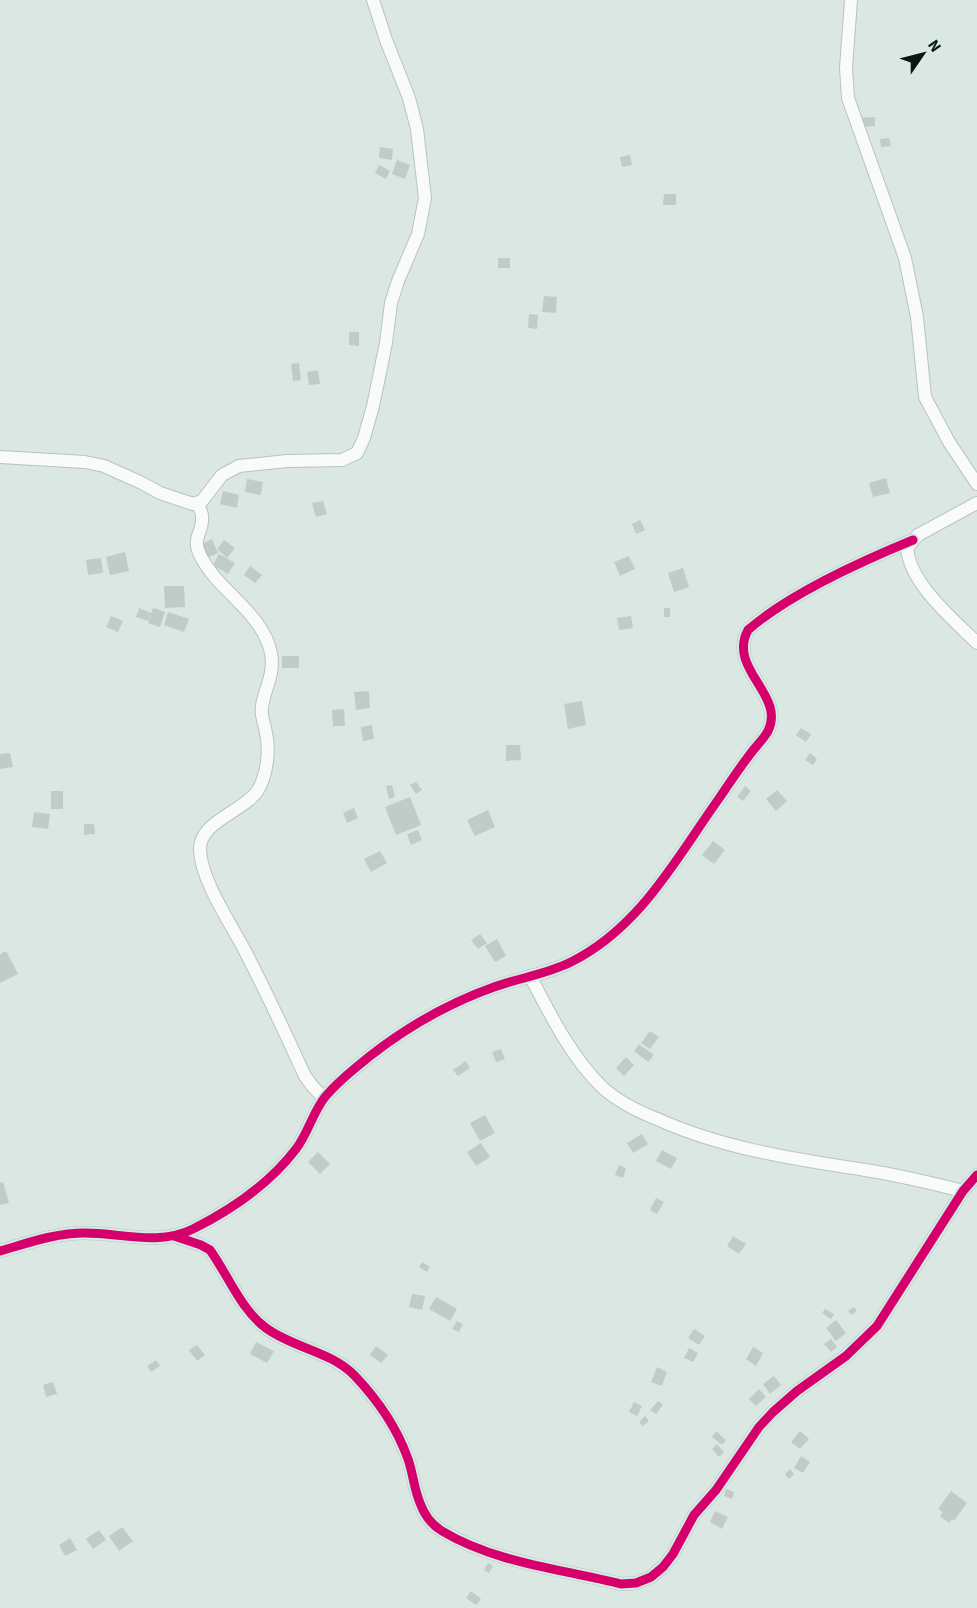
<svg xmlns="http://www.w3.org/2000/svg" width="977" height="1608" font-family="'Source Sans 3',sans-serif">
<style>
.building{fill:#c1ccc8}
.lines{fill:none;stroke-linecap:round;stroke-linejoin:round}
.street-casing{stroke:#b8c3bf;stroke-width:14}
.street{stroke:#f9fbfb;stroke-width:12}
.cycleway-casing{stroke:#d5ece4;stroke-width:13}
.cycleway{stroke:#d6006c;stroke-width:9}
</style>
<rect width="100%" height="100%" fill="#dae7e3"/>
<g class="building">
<path d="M875,117V126L861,127V118Z"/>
<path d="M889,138L891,146L881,147L880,139Z"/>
<path d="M380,147L393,149L392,160L379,158Z"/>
<path d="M630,155L632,165L622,167L620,157Z"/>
<path d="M397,160L410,165L405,179L392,174Z"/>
<path d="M379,165L390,171L386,179L375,173Z"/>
<path d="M664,194H676V205H663Z"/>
<rect x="498" y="258" width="12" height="10"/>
<path d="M544,296L557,297L556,313L542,312Z"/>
<path d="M529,314L538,315L537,329L528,328Z"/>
<path d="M349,332H359V346L349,345Z"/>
<path d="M299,363L301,380L293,381L291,364Z"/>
<path d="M318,370L320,384L309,385L307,372Z"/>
<path d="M886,478L890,493L873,497L869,483Z"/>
<path d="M247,479L263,482L261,495L245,492Z"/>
<path d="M223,491L239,495L237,508L220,504Z"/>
<path d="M323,501L327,514L316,517L312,503Z"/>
<path d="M640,520L645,530L636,534L632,524Z"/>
<path d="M212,539L218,553L207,558L200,545Z"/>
<path d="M224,540L235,548L227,558L217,549Z"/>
<path d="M125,552L129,571L110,575L106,557Z"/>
<path d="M219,554L235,563L228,574L213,565Z"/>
<path d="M629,556L635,569L620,576L614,562Z"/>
<path d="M101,558L103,573L88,575L86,560Z"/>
<path d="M250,566L262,575L255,583L244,575Z"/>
<path d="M683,568L689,587L674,592L668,573Z"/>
<path d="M164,586H184L185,607L165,608Z"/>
<path d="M139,608L151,613L153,608L165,612L160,627L148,623L151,615L148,621L136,617Z"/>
<rect x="664" y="608" width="6" height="9"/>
<path d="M168,612L189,619L184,632L164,625Z"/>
<path d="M111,616L123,621L118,632L106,627Z"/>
<path d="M631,616L633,628L619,630L617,618Z"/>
<rect x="282" y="656" width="17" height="12"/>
<path d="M369,691L370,708L356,710L354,692Z"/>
<path d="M582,701L586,725L568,729L564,704Z"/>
<path d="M344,709L345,726H333L332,710Z"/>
<path d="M372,725L374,739L363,741L361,727Z"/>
<path d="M801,728L811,734L806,742L796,735Z"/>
<path d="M506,745H520L521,760L506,761Z"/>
<path d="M10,753L13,767L0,769V754Z"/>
<path d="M810,753L817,759L813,765L805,760Z"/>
<path d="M416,782L422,790L416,794L410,785Z"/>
<path d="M392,785L395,797L389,799L386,786Z"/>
<path d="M745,786L751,791L743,801L737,797Z"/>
<path d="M777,790L787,801L776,811L766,799Z"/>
<rect x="51" y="791" width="12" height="18"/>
<path d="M410,797L421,825L396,835L385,807Z"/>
<path d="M354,808L358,818L347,823L343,813Z"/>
<path d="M488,810L495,827L475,836L467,820Z"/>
<path d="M34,812L50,814L48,829L32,827Z"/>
<path d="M84,824H94L95,834L84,835Z"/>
<path d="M418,830L422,840L411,845L407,834Z"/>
<path d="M713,841L725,850L714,864L702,855Z"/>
<path d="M380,851L387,863L371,872L364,859Z"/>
<path d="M480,934L487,943L478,949L471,940Z"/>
<path d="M497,939L506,956L495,962L485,946Z"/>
<path d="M6,951L18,974L0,983V954Z"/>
<path d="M650,1031L659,1037L650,1049L641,1043Z"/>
<path d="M639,1044L654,1055L648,1062L634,1051Z"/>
<path d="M501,1049L505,1059L496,1062L492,1052Z"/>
<path d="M626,1057L634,1065L624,1076L616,1068Z"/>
<path d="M466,1061L470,1068L458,1076L453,1070Z"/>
<path d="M485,1115L495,1133L480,1141L470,1123Z"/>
<path d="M642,1134L648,1144L633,1153L627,1143Z"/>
<path d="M481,1143L490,1157L476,1166L467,1152Z"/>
<path d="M662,1150L677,1158L671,1169L656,1161Z"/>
<path d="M318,1152L330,1164L320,1174L308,1162Z"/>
<path d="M619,1165L626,1168L623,1178L615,1175Z"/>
<path d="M3,1182L9,1203L0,1205V1183Z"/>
<path d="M656,1198L664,1202L657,1214L650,1210Z"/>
<path d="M733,1236L746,1244L739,1254L727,1246Z"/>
<path d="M422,1262L430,1267L427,1272L419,1267Z"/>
<path d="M412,1294L425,1296L422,1310L409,1307Z"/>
<path d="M436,1297L457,1309L450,1321L429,1309Z"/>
<path d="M854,1307L857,1311L851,1315L848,1311Z"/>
<path d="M825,1309L834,1314L831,1319L822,1313Z"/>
<path d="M836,1320L846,1333L836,1341L826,1328Z"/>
<path d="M457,1321L463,1324L459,1332L452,1329Z"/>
<path d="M694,1329L705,1336L699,1345L688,1338Z"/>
<path d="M831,1339L837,1347L831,1352L824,1344Z"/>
<path d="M256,1342L274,1351L267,1363L250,1354Z"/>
<path d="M197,1345L205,1355L197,1361L189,1350Z"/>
<path d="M376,1346L388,1355L381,1363L370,1355Z"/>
<path d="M753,1347L763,1353L756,1366L746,1359Z"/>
<path d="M689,1348L698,1353L693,1362L684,1358Z"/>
<path d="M156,1360L160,1366L151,1372L147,1366Z"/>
<path d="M657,1367L667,1372L662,1386L651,1382Z"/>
<path d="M774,1376L781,1385L770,1394L763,1384Z"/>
<path d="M53,1382L57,1394L46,1397L43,1385Z"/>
<path d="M759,1389L766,1397L756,1406L749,1399Z"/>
<path d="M658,1401L663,1405L656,1414L650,1410Z"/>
<path d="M634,1402L642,1406L637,1416L629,1412Z"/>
<path d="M645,1416L649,1421L643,1426L639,1422Z"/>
<path d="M716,1431L726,1440L722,1445L712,1437Z"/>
<path d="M800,1431L809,1439L800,1449L791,1442Z"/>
<path d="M717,1444L724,1452L719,1457L712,1449Z"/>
<path d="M801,1456L810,1462L803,1473L794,1468Z"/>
<path d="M790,1469L794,1474L789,1479L785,1474Z"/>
<path d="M726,1489L734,1492L732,1499L724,1496Z"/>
<path d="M951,1491L967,1503L954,1521L952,1519L949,1523L940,1516L943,1512L938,1509Z"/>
<path d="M715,1511L728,1517L722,1529L710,1522Z"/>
<path d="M122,1527L133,1541L119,1551L109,1536Z"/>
<path d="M99,1530L106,1540L93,1549L86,1539Z"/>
<path d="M70,1538L77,1550L65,1556L59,1545Z"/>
<path d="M488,1563L493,1566L489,1573L484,1570Z"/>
<path d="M471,1591L481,1599L476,1605L466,1598Z"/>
</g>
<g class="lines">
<defs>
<g id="street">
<path d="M851,0L846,68L848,98L905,258L917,317L925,397L949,442L977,484"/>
<path d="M0,457L85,462L104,466L142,483L160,493L193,504L202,501L222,475L239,466L287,461L342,460L357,453L364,438L373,406L386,343L391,303L398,281L418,234L425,198L417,129L409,98L386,40L373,0"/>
<path d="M198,503C199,507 202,512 202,516C204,532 191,537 200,555C218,592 262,611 271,653C276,678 259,697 262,715C263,721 265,727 266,733C270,750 267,775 258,790C244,812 199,821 200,850C201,881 232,925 246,953C267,993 286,1035 305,1076L313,1087L324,1098"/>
<path d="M977,503L918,535L907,548C910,584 953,619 977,643"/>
<path d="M530,976C550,1014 571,1057 602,1087C618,1102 637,1111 657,1119C724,1149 794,1159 865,1170C898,1175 931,1183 963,1191"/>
<path d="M174,1236L201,1245L210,1250C228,1275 241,1310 266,1328C293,1348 330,1351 354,1375C377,1399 397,1428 408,1459C413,1473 414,1489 420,1503C424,1514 432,1525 442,1531C495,1563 562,1569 621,1584L636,1583L651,1577L663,1567L673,1554L694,1515L716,1490L759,1427L773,1412L797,1391L846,1356L877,1326L963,1191L977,1175"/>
<path d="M0,1251C28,1243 55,1233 85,1233C121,1233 159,1246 193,1229C231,1210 270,1183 296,1149C308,1133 313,1112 325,1097C338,1081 355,1068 370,1056C407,1027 449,1003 494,987C519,978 547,974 571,962C641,927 677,857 720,797C729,784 738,770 748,757C754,748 763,740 768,731C786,695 727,669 748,630C789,594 862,561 913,540"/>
</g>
</defs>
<use href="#street" class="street-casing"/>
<use href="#street" class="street"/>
<defs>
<g id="cycleway">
<path d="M174,1236L201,1245L210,1250C228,1275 241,1310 266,1328C293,1348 330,1351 354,1375C377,1399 397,1428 408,1459C413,1473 414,1489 420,1503C424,1514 432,1525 442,1531C495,1563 562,1569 621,1584L636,1583L651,1577L663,1567L673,1554L694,1515L716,1490L759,1427L773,1412L797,1391L846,1356L877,1326L963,1191L977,1175"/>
<path d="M0,1251C28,1243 55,1233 85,1233C121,1233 159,1246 193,1229C231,1210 270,1183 296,1149C308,1133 313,1112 325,1097C338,1081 355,1068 370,1056C407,1027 449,1003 494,987C519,978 547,974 571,962C641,927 677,857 720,797C729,784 738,770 748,757C754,748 763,740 768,731C786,695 727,669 748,630C789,594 862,561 913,540"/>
</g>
</defs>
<use href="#cycleway" class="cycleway-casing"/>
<use href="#cycleway" class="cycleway"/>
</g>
<g transform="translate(923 54) rotate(55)" stroke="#d5ece4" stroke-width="4.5" paint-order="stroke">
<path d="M0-4.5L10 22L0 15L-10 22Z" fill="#0d1513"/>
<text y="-9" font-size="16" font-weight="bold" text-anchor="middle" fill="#0d1513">N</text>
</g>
</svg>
